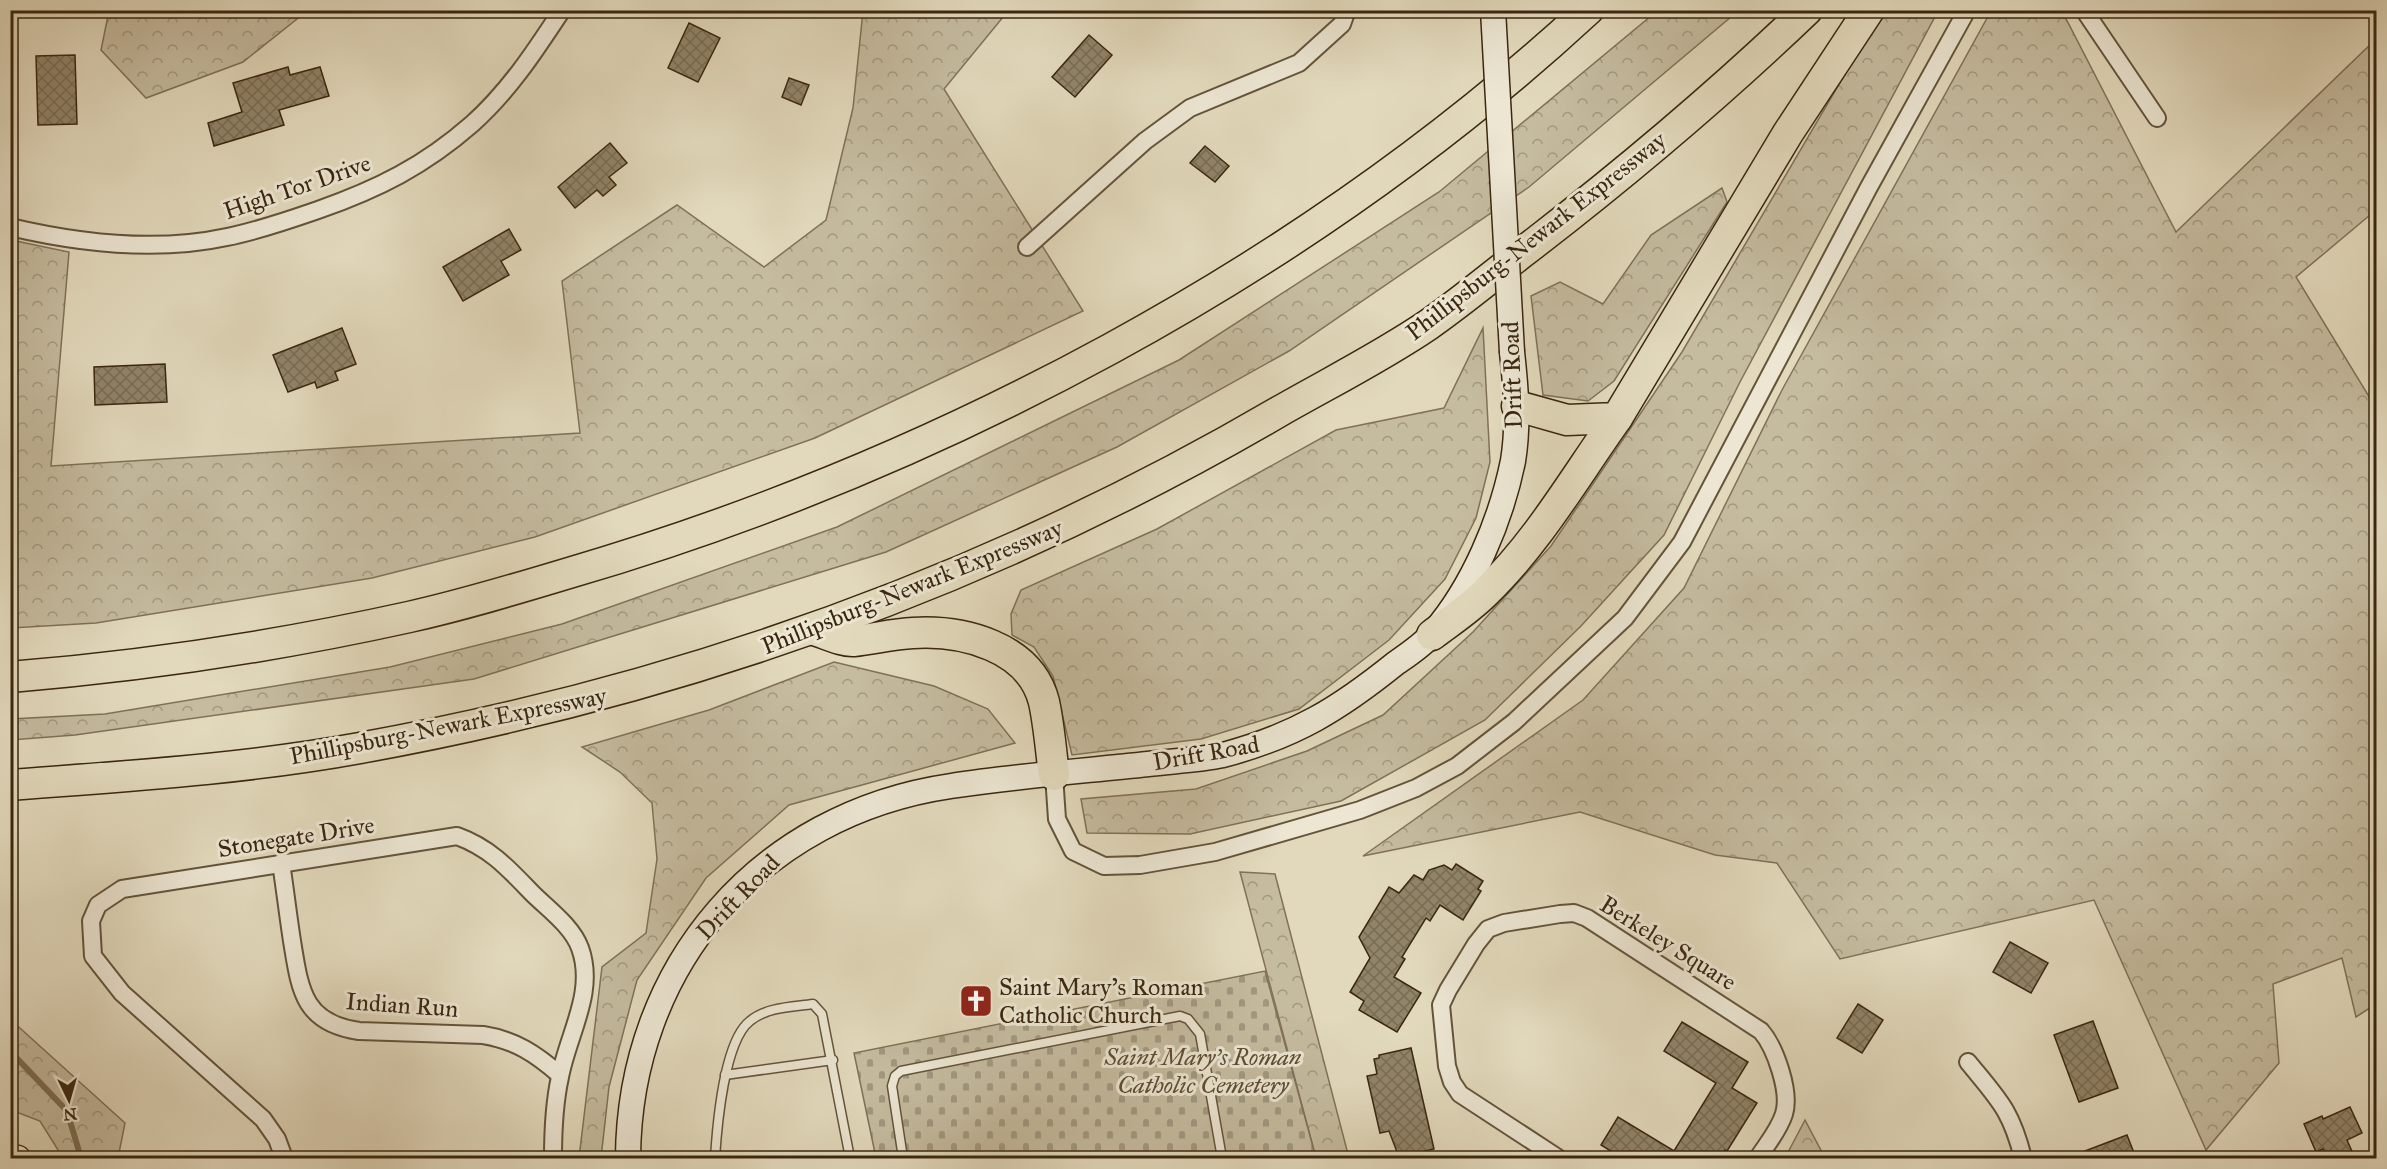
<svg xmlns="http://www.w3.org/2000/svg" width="2387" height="1169" font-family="'IM FELL Great Primer',serif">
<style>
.forest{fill:url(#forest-crowns);stroke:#807158;stroke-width:1.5}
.cemetery{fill:url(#cemetery-stones);stroke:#807158;stroke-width:1.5}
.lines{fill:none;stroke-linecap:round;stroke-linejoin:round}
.stream{stroke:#7d6d54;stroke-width:6}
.building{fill:url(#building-cross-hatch);stroke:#3a2710;stroke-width:1.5}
.lane-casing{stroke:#64543b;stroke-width:11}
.street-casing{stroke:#64543b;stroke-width:20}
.secondary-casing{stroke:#3a2710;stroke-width:27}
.highway-casing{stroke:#3a2710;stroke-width:33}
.lane{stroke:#ece6d3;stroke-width:8}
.street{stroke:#ece6d3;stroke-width:16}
.secondary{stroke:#ece6d3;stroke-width:24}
.highway{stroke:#e2d9bc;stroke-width:30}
.secondary-bridge-casing{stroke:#3a2710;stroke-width:27;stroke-linecap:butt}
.secondary-bridge{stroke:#ece6d3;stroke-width:24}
.labels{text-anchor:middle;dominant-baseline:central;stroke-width:6;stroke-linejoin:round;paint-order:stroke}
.street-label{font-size:24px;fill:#3a2710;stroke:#ece6d3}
.poi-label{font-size:24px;fill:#3a2710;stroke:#ece6d3;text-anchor:start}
.park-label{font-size:24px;font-style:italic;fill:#5d4c34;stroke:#ece6d3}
</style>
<defs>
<pattern id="forest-crowns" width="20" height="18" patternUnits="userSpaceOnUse" patternTransform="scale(1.5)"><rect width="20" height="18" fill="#c5bb9f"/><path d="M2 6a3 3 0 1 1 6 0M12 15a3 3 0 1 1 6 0" fill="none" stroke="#a19880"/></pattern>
<pattern id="cemetery-stones" width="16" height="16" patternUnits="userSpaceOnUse" patternTransform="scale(1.5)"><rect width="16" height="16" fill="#c5bb9f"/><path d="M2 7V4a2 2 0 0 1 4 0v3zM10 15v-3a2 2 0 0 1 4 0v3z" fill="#a19880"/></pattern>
<pattern id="building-cross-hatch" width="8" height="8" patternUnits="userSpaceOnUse" patternTransform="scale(1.5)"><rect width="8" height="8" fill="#918469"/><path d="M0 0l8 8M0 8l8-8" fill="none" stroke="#776c55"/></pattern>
</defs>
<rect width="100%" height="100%" fill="#e2d9bc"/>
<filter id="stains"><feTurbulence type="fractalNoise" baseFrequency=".00333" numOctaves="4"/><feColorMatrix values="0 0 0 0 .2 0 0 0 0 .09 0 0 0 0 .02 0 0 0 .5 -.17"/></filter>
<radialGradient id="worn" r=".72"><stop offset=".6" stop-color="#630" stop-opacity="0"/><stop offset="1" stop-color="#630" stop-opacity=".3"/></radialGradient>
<g class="forest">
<path d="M109,11V10L307,11L243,62L146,98L101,50Z"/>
<path d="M863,11H1008L944,89L1083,311L815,438L535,537L372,578L96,623L11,628V240L69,252L51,466L580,433L562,281L677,205L764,267L826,220L853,108Z"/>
<path d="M1657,11H1738L1529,187L1289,351L1117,447L886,552L474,679L75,735L11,740V719L105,714L390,667L562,624L837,527L1179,360L1439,192Z"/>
<path d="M1882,11H1938L1740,382L1664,535L1581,626L1485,720L1341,801L1190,834L1087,833L1081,799L1196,789L1307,751L1383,715L1473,632L1551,546L1682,352Z"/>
<path d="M1991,11H2062L2176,232L2376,39V210L2296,277L2376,408V1004L2356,1017L2342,958L2273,984L2279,1063L2206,1150L2094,900L1840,959L1777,863L1715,855L1580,812L1363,856L1583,700L1684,588L1782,390Z"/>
<path d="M1722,188L1727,202L1614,381L1588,401L1543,395L1531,296L1560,282L1603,304L1651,235Z"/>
<path d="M1483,328L1490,462L1476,518L1445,579L1389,640L1299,709L1201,739L1072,755L1053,676L1034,647L1012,635L1011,614L1021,590L1157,529L1336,430L1444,408Z"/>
<path d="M834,662L934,686L988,709L1015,743L789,805L706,878L637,980L609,1087L601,1158H579L602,967L646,933L657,859L652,803L620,772L582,747L709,710Z"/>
<path d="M1240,872L1275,874L1349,1158H1316Z"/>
<path d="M11,1020L125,1123L118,1158H63L40,1121L11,1110Z"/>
<path d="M1805,1120L1825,1158H1785Z"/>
</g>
<path class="cemetery" d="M1265,971L1316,1158H876L854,1053Z"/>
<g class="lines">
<path class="stream" d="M10,1051L67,1111L81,1158"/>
</g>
<g class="building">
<path d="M689,23L720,38L698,82L668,68Z"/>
<path d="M1089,35L1112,55L1075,97L1052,77Z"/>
<path d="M75,55L77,124L38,125L36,56Z"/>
<path d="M288,67L290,75L320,67L329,96L279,110L284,125L214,146L208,123L242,112L233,83Z"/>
<path d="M789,78L809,85L801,105L782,97Z"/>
<path d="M610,143L627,163L609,177L616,185L603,196L597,190L575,208L558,187Z"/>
<path d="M1205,146L1229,166L1215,182L1190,163Z"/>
<path d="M509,229L521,250L501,261L509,275L463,301L443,267Z"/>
<path d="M342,328L356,364L335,372L338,380L317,388L315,382L288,392L273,355Z"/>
<path d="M165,364L167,402L95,405L94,367Z"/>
<path d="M1456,864L1483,881L1478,889L1481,891L1463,920L1440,905L1430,921L1426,918L1402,957L1405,959L1394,977L1421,993L1397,1032L1359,1010L1364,1001L1350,992L1370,958L1359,937L1389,887L1399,893L1414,875L1423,880L1429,870L1444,865L1452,870Z"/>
<path d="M2010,942L2048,963L2031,993L1993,972Z"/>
<path d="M1858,1004L1883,1020L1862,1053L1837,1038Z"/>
<path d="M2093,1021L2118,1088L2079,1102L2054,1035Z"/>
<path d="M1682,1022L1748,1062L1732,1088L1757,1103L1727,1151L1725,1150L1719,1158H1622L1601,1145L1618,1117L1674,1151L1716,1083L1664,1051Z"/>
<path d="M1411,1048L1434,1149L1399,1157L1389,1131L1380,1133L1367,1076L1377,1074L1374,1059L1379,1058V1055Z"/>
<path d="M2350,1107L2362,1133L2347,1140L2355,1158H2328L2323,1149L2316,1152L2304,1124L2322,1116L2323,1119Z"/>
<path d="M2127,1135L2136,1158H2070L2069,1157Z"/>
</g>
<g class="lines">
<defs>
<g id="lane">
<path d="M725,1075L833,1060"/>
<path d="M715,1158C717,1127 724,1041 750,1021C767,1007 792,1007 813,1004L822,1014L850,1158"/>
<path d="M903,1158L892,1086L895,1076L901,1071L1180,1016L1188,1019L1200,1034L1222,1158"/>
</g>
<g id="street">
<path d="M2084,10L2157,118"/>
<path d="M10,227C78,243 158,252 227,237C258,231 289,220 318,210C378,189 424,166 472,124C509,91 535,51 562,10"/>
<path d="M1027,247L1145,141L1190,108L1299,63L1342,24L1347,10"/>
<path d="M1054,775L1057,819L1073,851L1104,866L1140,865L1215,852L1360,810L1416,788L1457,766L1514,722L1625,618L1682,542L1869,187L1967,10"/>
<path d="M281,863C285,889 288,915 292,941C300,990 303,1023 359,1031L483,1035C515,1040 536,1054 560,1075"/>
<path d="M1968,1062C1999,1100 2011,1110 2023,1158"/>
<path d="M284,1158L277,1139L263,1119L122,993L93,956L91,921L98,905L122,889L457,836C490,848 508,868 532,893C548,909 572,926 580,948C596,992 568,1034 560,1077C554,1104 553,1131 553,1158"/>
<path d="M1558,1158L1460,1094L1452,1082L1447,1066L1441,1005L1448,990L1476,944L1488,929L1504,923L1560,914L1574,913L1587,918L1761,1031C1775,1047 1791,1092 1784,1114C1779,1130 1767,1144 1758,1158"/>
</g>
<g id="secondary">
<path d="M10,1156L18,1158"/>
<path d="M628,1158C629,966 760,814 951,786C1016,776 1083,771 1148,764C1173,761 1199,760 1223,755C1295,736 1339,709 1396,663C1409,654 1423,645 1433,633C1473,587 1501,520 1513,461C1519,424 1516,388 1512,352"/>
</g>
<g id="highway">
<path d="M1517,406L1567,420L1617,418L1788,133L1869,10"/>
<path d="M814,630C825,633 842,642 854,641C873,639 893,634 913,633C962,630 1030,646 1044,702C1049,725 1051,751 1054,775"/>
<path d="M1432,635C1449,622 1469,609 1485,593C1538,542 1575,477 1617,418"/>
<path d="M10,677C144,666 278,646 409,617C463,605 516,589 569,573C935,466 1307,270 1588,10"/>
<path d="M10,785C127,776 245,769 360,748C687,689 993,579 1280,411C1329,383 1381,357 1428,325C1461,302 1492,276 1523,252C1622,176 1717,96 1807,10"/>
</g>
</defs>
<use href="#lane" class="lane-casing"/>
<use href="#street" class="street-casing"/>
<use href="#secondary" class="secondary-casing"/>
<use href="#highway" class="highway-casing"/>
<use href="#lane" class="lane"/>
<use href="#street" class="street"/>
<use href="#secondary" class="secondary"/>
<use href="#highway" class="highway"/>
<defs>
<path id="secondary-bridge" d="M1493,10L1512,352"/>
</defs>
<use href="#secondary-bridge" class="secondary-bridge-casing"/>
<use href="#secondary-bridge" class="secondary-bridge"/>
</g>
<defs>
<symbol id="church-square" viewBox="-11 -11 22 22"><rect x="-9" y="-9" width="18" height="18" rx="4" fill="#8f2418" stroke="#ece6d3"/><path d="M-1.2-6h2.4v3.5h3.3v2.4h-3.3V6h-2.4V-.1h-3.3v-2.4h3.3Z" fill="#fff"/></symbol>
</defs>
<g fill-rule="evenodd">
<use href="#church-square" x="957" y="982" width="38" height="38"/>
</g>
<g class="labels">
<g class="street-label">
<text transform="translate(297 187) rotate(-19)">High Tor Drive</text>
<text transform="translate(1536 236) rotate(-38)">Phillipsburg-Newark Expressway</text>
<text transform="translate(1512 375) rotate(-92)">Drift Road</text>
<text transform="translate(912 587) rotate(-22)">Phillipsburg-Newark Expressway</text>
<text transform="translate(448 726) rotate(-11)">Phillipsburg-Newark Expressway</text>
<text transform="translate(1206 753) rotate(-10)">Drift Road</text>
<text transform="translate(296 837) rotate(-9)">Stonegate Drive</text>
<text transform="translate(738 897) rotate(-46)">Drift Road</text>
<text transform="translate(1668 943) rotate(32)">Berkeley Square</text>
<text transform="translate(402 1005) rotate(4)">Indian Run</text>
</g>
<g class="poi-label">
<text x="999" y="987">Saint Mary's Roman<tspan x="999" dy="28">Catholic Church</tspan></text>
</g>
<g class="park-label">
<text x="1203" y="1057">Saint Mary's Roman<tspan x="1203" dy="28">Catholic Cemetery</tspan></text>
</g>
</g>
<rect width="2387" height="1169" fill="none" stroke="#e2d9bc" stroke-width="36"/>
<rect x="12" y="12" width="2363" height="1145" fill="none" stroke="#3a2710" stroke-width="3"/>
<rect x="18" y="18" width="2351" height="1133" fill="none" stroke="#3a2710" stroke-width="1.5"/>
<g transform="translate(69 1100) rotate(175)" stroke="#ece6d3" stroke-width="4.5" paint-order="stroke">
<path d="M0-4.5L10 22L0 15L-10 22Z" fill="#3a2710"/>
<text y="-9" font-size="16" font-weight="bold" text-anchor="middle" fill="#3a2710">N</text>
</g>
<rect width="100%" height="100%" filter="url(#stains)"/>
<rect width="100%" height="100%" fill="url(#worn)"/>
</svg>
